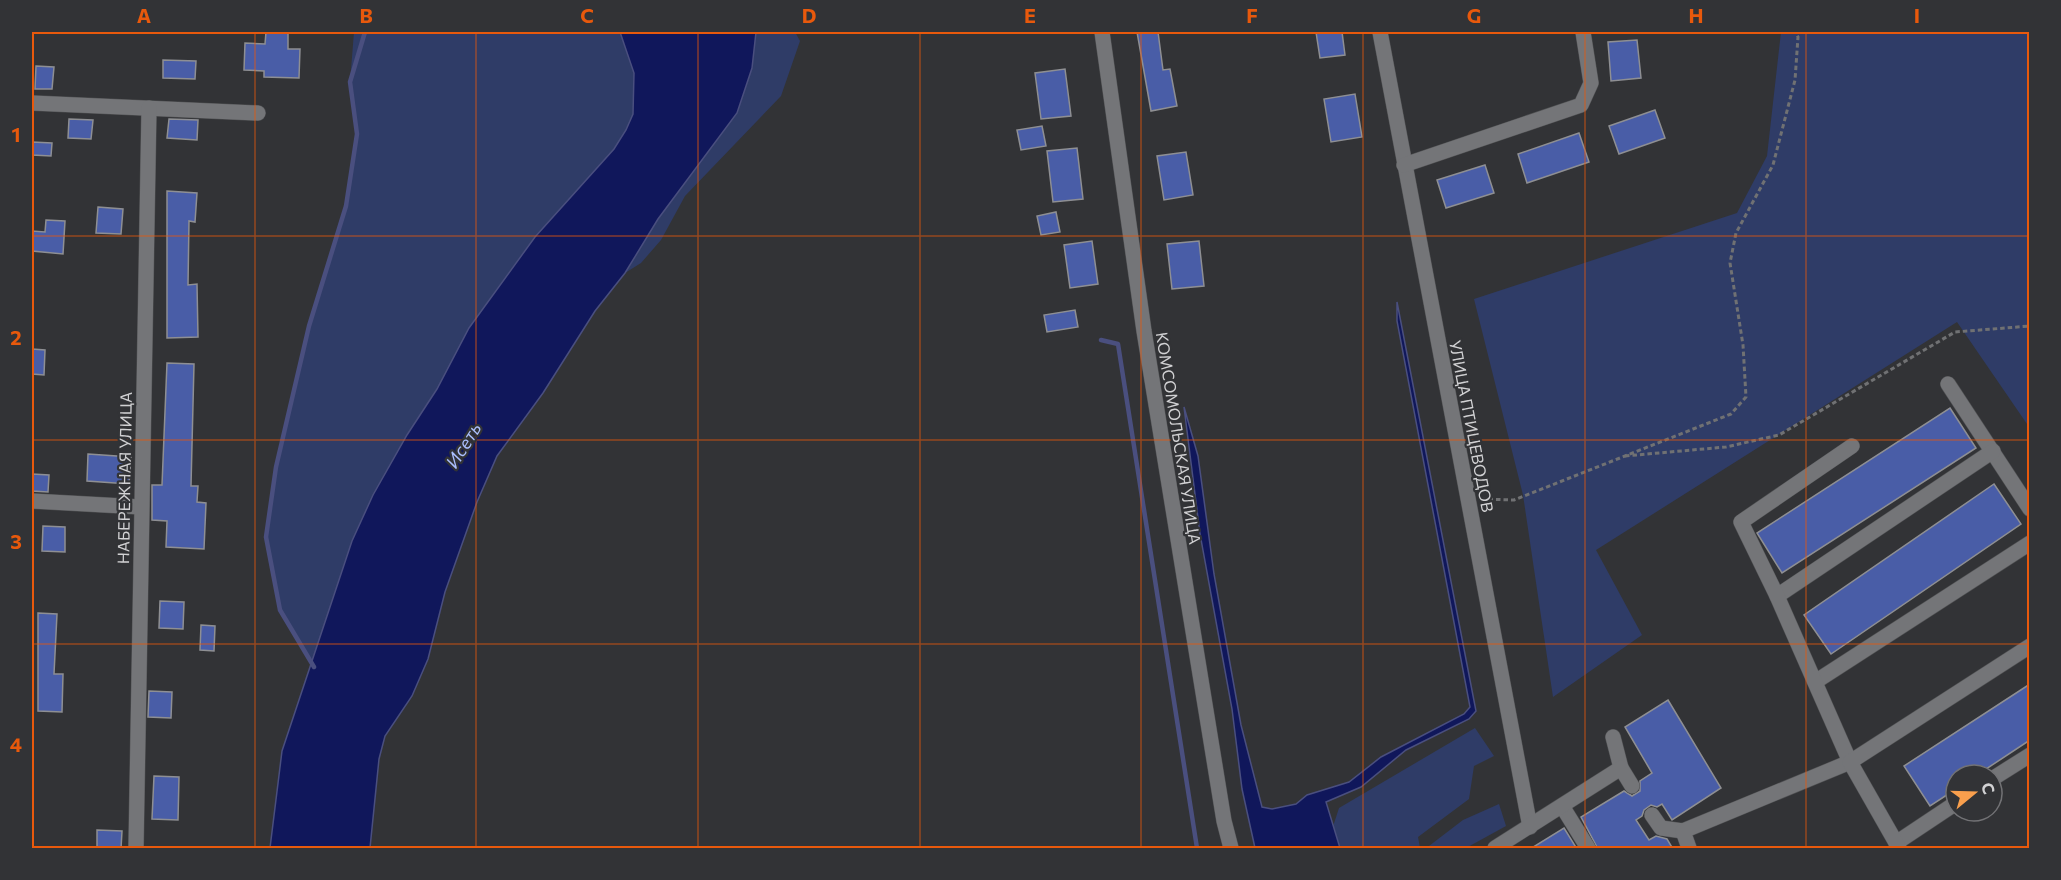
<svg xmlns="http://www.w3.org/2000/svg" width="2061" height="880" font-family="Commissioner,sans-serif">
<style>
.green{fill:#2f3c67}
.water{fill:#10175b;stroke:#4a4f7f;stroke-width:1.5}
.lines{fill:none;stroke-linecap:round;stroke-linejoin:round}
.stream{stroke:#4a4f7f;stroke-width:4.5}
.building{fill:#495da7;stroke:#8e8f93;stroke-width:1.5}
.minor-casing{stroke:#515254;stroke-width:16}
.path{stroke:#707173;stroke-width:3;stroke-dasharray:4.5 3;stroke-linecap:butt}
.minor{stroke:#747578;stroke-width:15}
.grid{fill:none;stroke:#e8590c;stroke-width:1.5;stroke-opacity:0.55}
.labels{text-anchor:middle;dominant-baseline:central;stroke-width:4.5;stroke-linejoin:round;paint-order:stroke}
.street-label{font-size:16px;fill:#d1d1d3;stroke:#323336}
.water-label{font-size:18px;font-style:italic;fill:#abbffd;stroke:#323336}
.neatline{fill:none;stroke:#e8590c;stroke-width:2}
.grid-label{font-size:20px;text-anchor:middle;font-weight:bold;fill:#e8590c}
</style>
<rect width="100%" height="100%" fill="#323336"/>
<g class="green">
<path d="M354,32H620L634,73L633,114L626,130L614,149L535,237L407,435L333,599L311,665L280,610L266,537L276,467L309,326L346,206L357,134L350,82Z"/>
<path d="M756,32H795L800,41L781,96L685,196L661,240L641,263L625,273L658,219L737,113L752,68Z"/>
<path d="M1781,32H2029V422L2027,424L1957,322L1596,550L1642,635L1553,697L1523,495L1474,299L1737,213L1767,156Z"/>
<path d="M1475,728L1494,756L1474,766L1469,799L1418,837L1420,848H1326L1339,808Z"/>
<path d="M1499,804L1506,826L1466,848H1431L1429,846L1463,820Z"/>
</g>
<g class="water">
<path d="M620,32H756L752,68L737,113L658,219L625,273L595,311L543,393L497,456L477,502L445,592L428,659L412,696L385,736L379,759L370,848H270L282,751L352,541L373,495L407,435L437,389L469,328L535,237L614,149L626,130L633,114L634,73Z"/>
<path d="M1397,302L1476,711L1469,719L1406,750L1361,787L1326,802L1340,848H1255L1242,789L1232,709L1200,534L1184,407L1198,456L1214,574L1241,725L1262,807L1272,809L1296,804L1307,795L1349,782L1381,757L1464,714L1470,707L1397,321Z"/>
</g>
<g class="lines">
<g class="stream">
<path d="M1101,340L1118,344L1197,848"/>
<path d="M314,667L280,610L266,537L276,467L309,326L346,206L357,134L350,82L365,32"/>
</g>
</g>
<g class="building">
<path d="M266,32H288V49H300L299,78L264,77V71L244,70L245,43L265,44Z"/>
<path d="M1137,32H1158L1163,70L1170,69L1177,106L1151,111Z"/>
<path d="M1316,32H1342L1345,55L1320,58Z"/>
<path d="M1637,40L1641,78L1611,81L1608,42Z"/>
<path d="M163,60L196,61L195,79L163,78Z"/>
<path d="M36,66L54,67L52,89H35Z"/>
<path d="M1065,69L1071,116L1041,119L1035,73Z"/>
<path d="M1355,94L1362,137L1331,142L1324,99Z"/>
<path d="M1655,110L1665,138L1619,154L1609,126Z"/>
<path d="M69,119L93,120L91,139L68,138Z"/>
<path d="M169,119L198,120L197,140L167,138Z"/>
<path d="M1042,126L1046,146L1021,150L1017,130Z"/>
<path d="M1579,133L1589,162L1527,183L1518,154Z"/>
<path d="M32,142L52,143L51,156L32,155Z"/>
<path d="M1077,148L1083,199L1053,202L1047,151Z"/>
<path d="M1186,152L1193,195L1164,200L1157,156Z"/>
<path d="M1485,165L1494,193L1446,208L1437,180Z"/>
<path d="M167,191L197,193L195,222L189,221L188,285L197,284L198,337L167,338Z"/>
<path d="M98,207L123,209L121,234L96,233Z"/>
<path d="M1056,212L1060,232L1041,235L1037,216Z"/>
<path d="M46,220L65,221L63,254L32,251V231L45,232Z"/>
<path d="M1092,241L1098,284L1070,288L1064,245Z"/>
<path d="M1199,241L1204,286L1172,289L1167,244Z"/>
<path d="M1075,310L1078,327L1047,332L1044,315Z"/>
<path d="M32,349L45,350L44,375L32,374Z"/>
<path d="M167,363L194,364L191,486H198L197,502L206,503L204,549L166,547L167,521L152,520V485H162Z"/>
<path d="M1950,408L1976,448L1782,573L1757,533Z"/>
<path d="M88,454L131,457L129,484L87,481Z"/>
<path d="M32,474L49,475L48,492L32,491Z"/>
<path d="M1994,484L2021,524L1831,654L1804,615Z"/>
<path d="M43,526L65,527V552L42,551Z"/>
<path d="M160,601L184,602L183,629L159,628Z"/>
<path d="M38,613L57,614L54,674H63L62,712L38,711Z"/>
<path d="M201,625L215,626L214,651L200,650Z"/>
<path d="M2030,684V740L1977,775H1956V789L1930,806L1904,766Z"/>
<path d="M149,691L172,692L171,718L148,717Z"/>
<path d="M1668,700L1721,788L1672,820L1662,804L1657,807L1651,805L1644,810L1642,816L1636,820L1649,840L1656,836L1667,839L1673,849H1598L1581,817L1624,791L1632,796L1640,791V781L1652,773L1625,727Z"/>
<path d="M154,776L179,777L178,820L152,819Z"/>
<path d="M1564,828L1577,849H1530Z"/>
<path d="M97,830L122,831L121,849H97Z"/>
</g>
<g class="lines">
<defs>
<g id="minor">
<path d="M1102,32L1144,331L1224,821L1231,848"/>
<path d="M1380,32L1530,827"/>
<path d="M32,103L258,113"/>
<path d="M1404,165L1581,105L1591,83L1583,32"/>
<path d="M1948,384L2030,509"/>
<path d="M32,501L141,507"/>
<path d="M1777,596L1993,451"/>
<path d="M1815,682L2030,543"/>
<path d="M1613,737L1621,768"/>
<path d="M1992,779L2030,755"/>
<path d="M1562,806L1588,848"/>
<path d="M1652,815L1661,828L1683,831"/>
<path d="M1896,843L1956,803"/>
<path d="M136,848L149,108"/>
<path d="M1495,848L1621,768L1632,786"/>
<path d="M1689,848L1683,831L1850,762L1777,596L1741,522L1852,446"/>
<path d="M1899,848L1850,762L2030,646"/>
</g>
</defs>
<use href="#minor" class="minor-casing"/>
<g class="path">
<path d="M1625,456L1726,447L1779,435L1955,332L2030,326"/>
<path d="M1481,499L1514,500L1731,414L1746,397L1743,345L1730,263L1736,233L1773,165L1795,80L1798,37L1795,32"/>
</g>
<use href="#minor" class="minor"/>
</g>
<path class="grid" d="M255,32V848M476,32V848M698,32V848M920,32V848M1141,32V848M1363,32V848M1585,32V848M1806,32V848M32,236H2030M32,440H2030M32,644H2030"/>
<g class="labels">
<g class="street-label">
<text transform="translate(1472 426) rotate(79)">УЛИЦА ПТИЦЕВОДОВ</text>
<text transform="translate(1179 438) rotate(81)">КОМСОМОЛЬСКАЯ УЛИЦА</text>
<text transform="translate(124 478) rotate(-89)">НАБЕРЕЖНАЯ УЛИЦА</text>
</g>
<g class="water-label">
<text transform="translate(463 445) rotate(-58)">Исеть</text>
</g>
</g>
<rect width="2061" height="880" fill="none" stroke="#323336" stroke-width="66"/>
<g transform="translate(1974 793) rotate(71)"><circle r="28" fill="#323336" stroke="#727275" stroke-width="1.5"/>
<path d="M0-4.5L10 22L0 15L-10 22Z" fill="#f99f4d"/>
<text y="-9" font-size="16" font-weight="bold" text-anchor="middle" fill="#d1d1d3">С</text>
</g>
<rect x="33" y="33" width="1995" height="814" class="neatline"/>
<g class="grid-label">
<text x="144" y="23">A</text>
<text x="366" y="23">B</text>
<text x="587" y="23">C</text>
<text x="809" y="23">D</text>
<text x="1030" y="23">E</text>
<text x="1252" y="23">F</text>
<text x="1474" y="23">G</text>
<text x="1696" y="23">H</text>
<text x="1917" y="23">I</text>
<text x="16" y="142">1</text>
<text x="16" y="345">2</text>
<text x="16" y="549">3</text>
<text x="16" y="752">4</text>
</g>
</svg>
